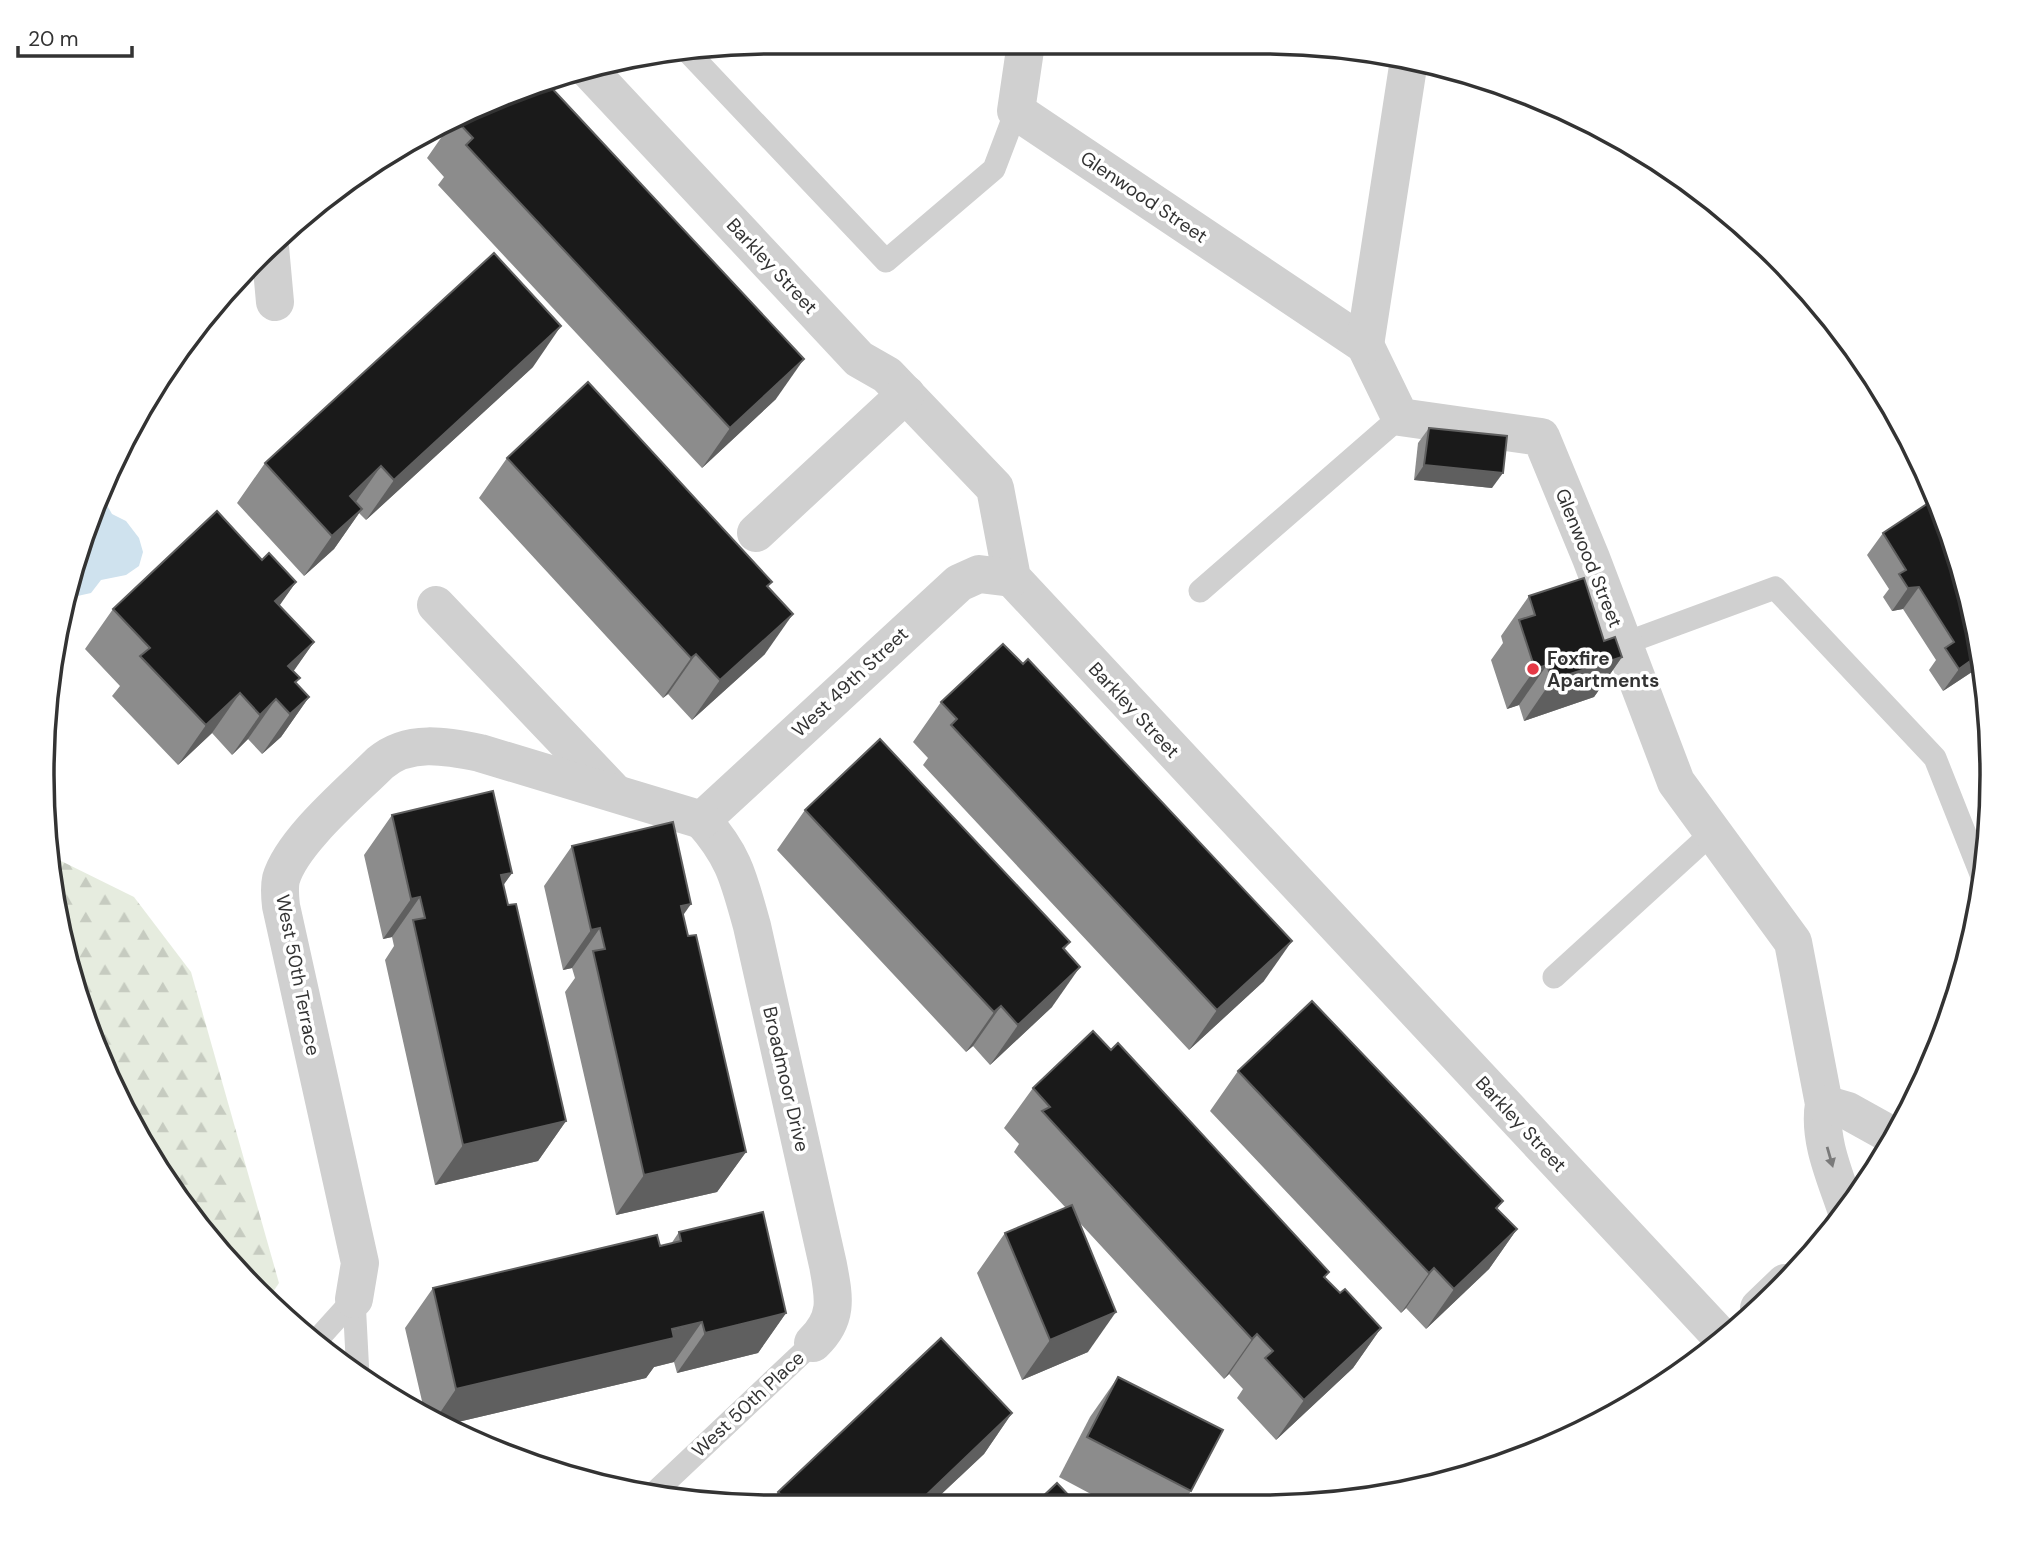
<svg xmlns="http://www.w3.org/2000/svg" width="2034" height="1549" font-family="'DM Sans',sans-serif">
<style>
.forest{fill:url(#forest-firs)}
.water{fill:#cfe2ee}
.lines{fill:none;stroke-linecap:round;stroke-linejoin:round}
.lane{stroke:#d0d0d0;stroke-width:23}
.street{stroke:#d0d0d0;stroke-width:38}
.wall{fill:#8c8c8c}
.shaded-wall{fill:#5f5f5f}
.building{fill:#1a1a1a;stroke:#5f5f5f;stroke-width:2}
.oneway{fill:#7a7a7a}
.poi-dot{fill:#e63946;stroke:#fff;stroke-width:2.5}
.labels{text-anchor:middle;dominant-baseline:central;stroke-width:7;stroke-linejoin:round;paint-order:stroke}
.street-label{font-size:19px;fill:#333;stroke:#fff}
.poi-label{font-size:19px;font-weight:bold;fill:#333;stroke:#fff;text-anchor:start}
.rim{fill:none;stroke:#333;stroke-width:3.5}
</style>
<defs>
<pattern id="forest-firs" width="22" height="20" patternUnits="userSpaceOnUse" patternTransform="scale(1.75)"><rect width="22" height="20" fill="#e6ecdf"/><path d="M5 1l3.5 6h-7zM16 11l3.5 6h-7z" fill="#c6cbc0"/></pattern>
</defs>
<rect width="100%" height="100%" fill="#fff"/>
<path class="forest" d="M53,857L134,897L191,972L279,1283L267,1301L256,1292L165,1181L98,1055L67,964Z"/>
<path class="water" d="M103,498L112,514L126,521L139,538L143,552L139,566L126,575L101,580L91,593L73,597L66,590L67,585Z"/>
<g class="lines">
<g class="lane">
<path d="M689,53L886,261L994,169L1016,111"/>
<path d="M1200,591L1400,417"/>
<path d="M1623,644L1775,588L1935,758L1981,874"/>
<path d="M1554,977L1713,832"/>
<path d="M354,1299L358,1376"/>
<path d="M316,1341L354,1299"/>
<path d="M653,1494L813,1343"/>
</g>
<g class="street">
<path d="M1026,43L1016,111L1365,345L1400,417L1541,437L1591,558L1676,782L1793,942L1824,1104C1818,1139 1835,1176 1846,1209"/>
<path d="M586,67L859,359L887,375L995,488L1012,578L1722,1338"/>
<path d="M270,247L275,302"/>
<path d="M1365,345L1409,60"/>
<path d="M756,533L906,394"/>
<path d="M436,605L615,793"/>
<path d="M702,820C735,857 739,880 752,926L828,1265C834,1297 839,1318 813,1343"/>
<path d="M702,820L959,583L979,574L1012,578"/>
<path d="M1824,1104L1848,1111L1893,1136"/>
<path d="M354,1299L360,1263L281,906C280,897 279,888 281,879C292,841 351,792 380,763C408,739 446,746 480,753L702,820"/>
<path d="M1759,1308L1785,1283"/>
</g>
</g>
<g class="wall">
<path d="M547,83L776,399L702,468L438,185L444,177L427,158L452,122Z"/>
<path d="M533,367L366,520L359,513L334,549L304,576L237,503L265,463Z"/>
<path d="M1429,428L1492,488L1414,480L1418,443Z"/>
<path d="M507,458L772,582L768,587L765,654L692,720L668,694L663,698L479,498Z"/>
<path d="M1883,533L1981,666L1943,691L1929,670L1936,660L1903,609L1892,611L1883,597L1889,589L1867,555Z"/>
<path d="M262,560L296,582L279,605L314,642L293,671L300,678L296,683L309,697L281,737L262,754L248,739L232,755L212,733L178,765L112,696L120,686L85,649L113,609Z"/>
<path d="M1529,596L1604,641L1622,657L1594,697L1524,721L1519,705L1507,709L1491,660L1503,643L1501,636Z"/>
<path d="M941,702L1264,981L1189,1050L923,765L928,758L913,742Z"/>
<path d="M805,810L1070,942L1064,950L1052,1007L990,1065L973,1046L966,1052L777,850Z"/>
<path d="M392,815L512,873L503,885L566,1121L538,1161L435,1185L385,960L394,946L392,937L383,939L364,855Z"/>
<path d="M572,846L683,916L746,1152L717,1192L616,1215L565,992L575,978L572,968L563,970L544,886Z"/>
<path d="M1238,1071L1503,1201L1497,1209L1517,1229L1489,1269L1426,1329L1406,1308L1401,1313L1210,1111Z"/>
<path d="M1033,1088L1325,1278L1340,1293L1381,1328L1353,1368L1276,1440L1237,1398L1243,1389L1229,1374L1224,1379L1078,1221L1088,1352L1022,1380L977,1273L1005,1233L1066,1208L1014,1152L1019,1144L1004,1128Z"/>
<path d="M679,1232L786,1313L758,1353L677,1373L674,1362L654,1367L646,1378L445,1425L425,1414L405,1328L433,1288L660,1246L671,1244Z"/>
<path d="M1118,1377L1191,1491L1184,1501H1104L1059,1477L1090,1417Z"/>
<path d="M1012,1413L984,1454L934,1501H772L778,1492Z"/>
</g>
<g class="shaded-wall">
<path d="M561,326L533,367L366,520L394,480Z"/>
<path d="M804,359L776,399L702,468L730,428Z"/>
<path d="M1424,465L1503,473L1492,488L1414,480Z"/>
<path d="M381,466L353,506L350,496Z"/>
<path d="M362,509L334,549L304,576L332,536Z"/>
<path d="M296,582L268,622L275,601Z"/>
<path d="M1919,587L1903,609L1892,611L1908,588Z"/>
<path d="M793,614L765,654L692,720L720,680Z"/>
<path d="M314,642L286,682L288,666Z"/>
<path d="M696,654L668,694L663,698L691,658Z"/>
<path d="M1980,654L1981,666L1943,691L1959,669Z"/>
<path d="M1622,657L1594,697L1524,721L1552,680Z"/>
<path d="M1547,665L1519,705L1507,709L1535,669Z"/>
<path d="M240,693L212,733L178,765L206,725Z"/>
<path d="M309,697L281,737L262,754L290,714Z"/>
<path d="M276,699L248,739L232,755L260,715Z"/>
<path d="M512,873L484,913L501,875Z"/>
<path d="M420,897L392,937L383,939L411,899Z"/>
<path d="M691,904L663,944L681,906Z"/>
<path d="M600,928L572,968L563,970L591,930Z"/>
<path d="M1292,941L1264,981L1189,1050L1217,1010Z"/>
<path d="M1080,967L1052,1007L990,1065L1018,1025Z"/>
<path d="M1001,1006L973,1046L966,1052L994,1012Z"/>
<path d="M566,1121L538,1161L435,1185L463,1145Z"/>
<path d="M746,1152L717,1192L616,1215L644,1175Z"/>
<path d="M1517,1229L1489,1269L1426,1329L1454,1289Z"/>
<path d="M1434,1268L1406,1308L1401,1313L1429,1273Z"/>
<path d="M1116,1312L1088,1352L1022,1380L1050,1340Z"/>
<path d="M786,1313L758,1353L677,1373L705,1333Z"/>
<path d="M702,1322L674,1362L654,1367L646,1378L445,1425L435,1420L456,1389Z"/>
<path d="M1381,1328L1353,1368L1276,1440L1304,1400Z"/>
<path d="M1257,1334L1229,1374L1224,1379L1252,1339Z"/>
<path d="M1012,1413L984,1454L934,1501H920Z"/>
</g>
<g class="building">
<path d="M547,83L804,359L730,428L466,145L473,138L456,120Z"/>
<path d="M494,253L561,326L394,480L381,466L350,496L362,509L332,536L265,463Z"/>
<path d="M588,382L772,582L767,586L793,614L720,680L696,654L691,658L507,458Z"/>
<path d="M1429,428L1507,436L1503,473L1424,465Z"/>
<path d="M1936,498L1939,504L1978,632L1980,654L1959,669L1945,648L1954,642L1919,587L1908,588L1899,574L1906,570L1883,533Z"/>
<path d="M217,511L262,560L269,553L296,582L275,601L314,642L288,666L300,678L295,682L309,697L290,714L276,699L260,715L240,693L206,725L140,656L150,648L113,609Z"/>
<path d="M1584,578L1604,641L1615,637L1622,657L1552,680L1547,665L1535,669L1519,620L1535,615L1529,596Z"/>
<path d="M1003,644L1023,664L1028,659L1292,941L1217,1010L951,725L957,719L941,702Z"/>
<path d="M880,739L1070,942L1063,948L1080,967L1018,1025L1001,1006L994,1012L805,810Z"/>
<path d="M493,791L512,873L501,875L508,905L516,904L566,1121L463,1145L413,920L425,918L420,897L411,899L392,815Z"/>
<path d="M673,822L691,904L681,906L688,936L696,935L746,1152L644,1175L593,951L605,949L600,928L591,930L572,846Z"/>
<path d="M1312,1001L1503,1201L1496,1208L1517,1229L1454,1289L1434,1268L1429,1273L1238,1071Z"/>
<path d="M1093,1031L1111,1050L1118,1043L1329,1272L1324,1277L1340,1293L1345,1289L1381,1328L1304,1400L1265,1358L1273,1351L1257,1334L1252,1339L1042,1111L1050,1107L1033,1088Z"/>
<path d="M1072,1205L1116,1312L1050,1340L1005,1233Z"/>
<path d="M763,1212L786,1313L705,1333L702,1322L672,1329L674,1338L456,1389L433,1288L657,1235L660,1246L681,1241L679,1232Z"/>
<path d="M941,1338L1012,1413L920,1501H782L784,1498L778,1492Z"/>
<path d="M1118,1377L1223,1430L1191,1491L1087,1437Z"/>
<path d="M1057,1483L1074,1501H1038Z"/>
</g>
<defs><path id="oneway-solid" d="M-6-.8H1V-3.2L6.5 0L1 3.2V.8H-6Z" transform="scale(1.75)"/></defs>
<use class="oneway" href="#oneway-solid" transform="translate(1830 1157) rotate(74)"/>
<circle class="poi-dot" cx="1533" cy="669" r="7"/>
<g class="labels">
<g class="street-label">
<text transform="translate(1144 197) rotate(34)">Glenwood Street</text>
<text transform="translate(772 266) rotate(47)">Barkley Street</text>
<text transform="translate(1589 558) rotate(68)">Glenwood Street</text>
<text transform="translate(850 682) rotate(-43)">West 49th Street</text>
<text transform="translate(1134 710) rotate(47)">Barkley Street</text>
<text transform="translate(298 975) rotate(79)">West 50th Terrace</text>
<text transform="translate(786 1079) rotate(77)">Broadmoor Drive</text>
<text transform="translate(1521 1124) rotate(47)">Barkley Street</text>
<text transform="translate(748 1404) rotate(-43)">West 50th Place</text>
</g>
<g class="poi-label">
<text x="1547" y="658">Foxfire<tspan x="1547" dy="22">Apartments</tspan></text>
</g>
</g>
<path d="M0 0H2034V1549H0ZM774 54H1260A720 720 0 0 1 1980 774V775A720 720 0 0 1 1260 1495H774A720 720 0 0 1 54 775V774A720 720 0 0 1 774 54Z" fill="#fff" fill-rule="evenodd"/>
<path class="rim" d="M774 54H1260A720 720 0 0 1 1980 774V775A720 720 0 0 1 1260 1495H774A720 720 0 0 1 54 775V774A720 720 0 0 1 774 54Z"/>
<path d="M18 46v10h114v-10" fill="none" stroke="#333333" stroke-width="3.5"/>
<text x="28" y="46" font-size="21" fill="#333333" stroke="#ffffff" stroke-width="5" paint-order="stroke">20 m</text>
</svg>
